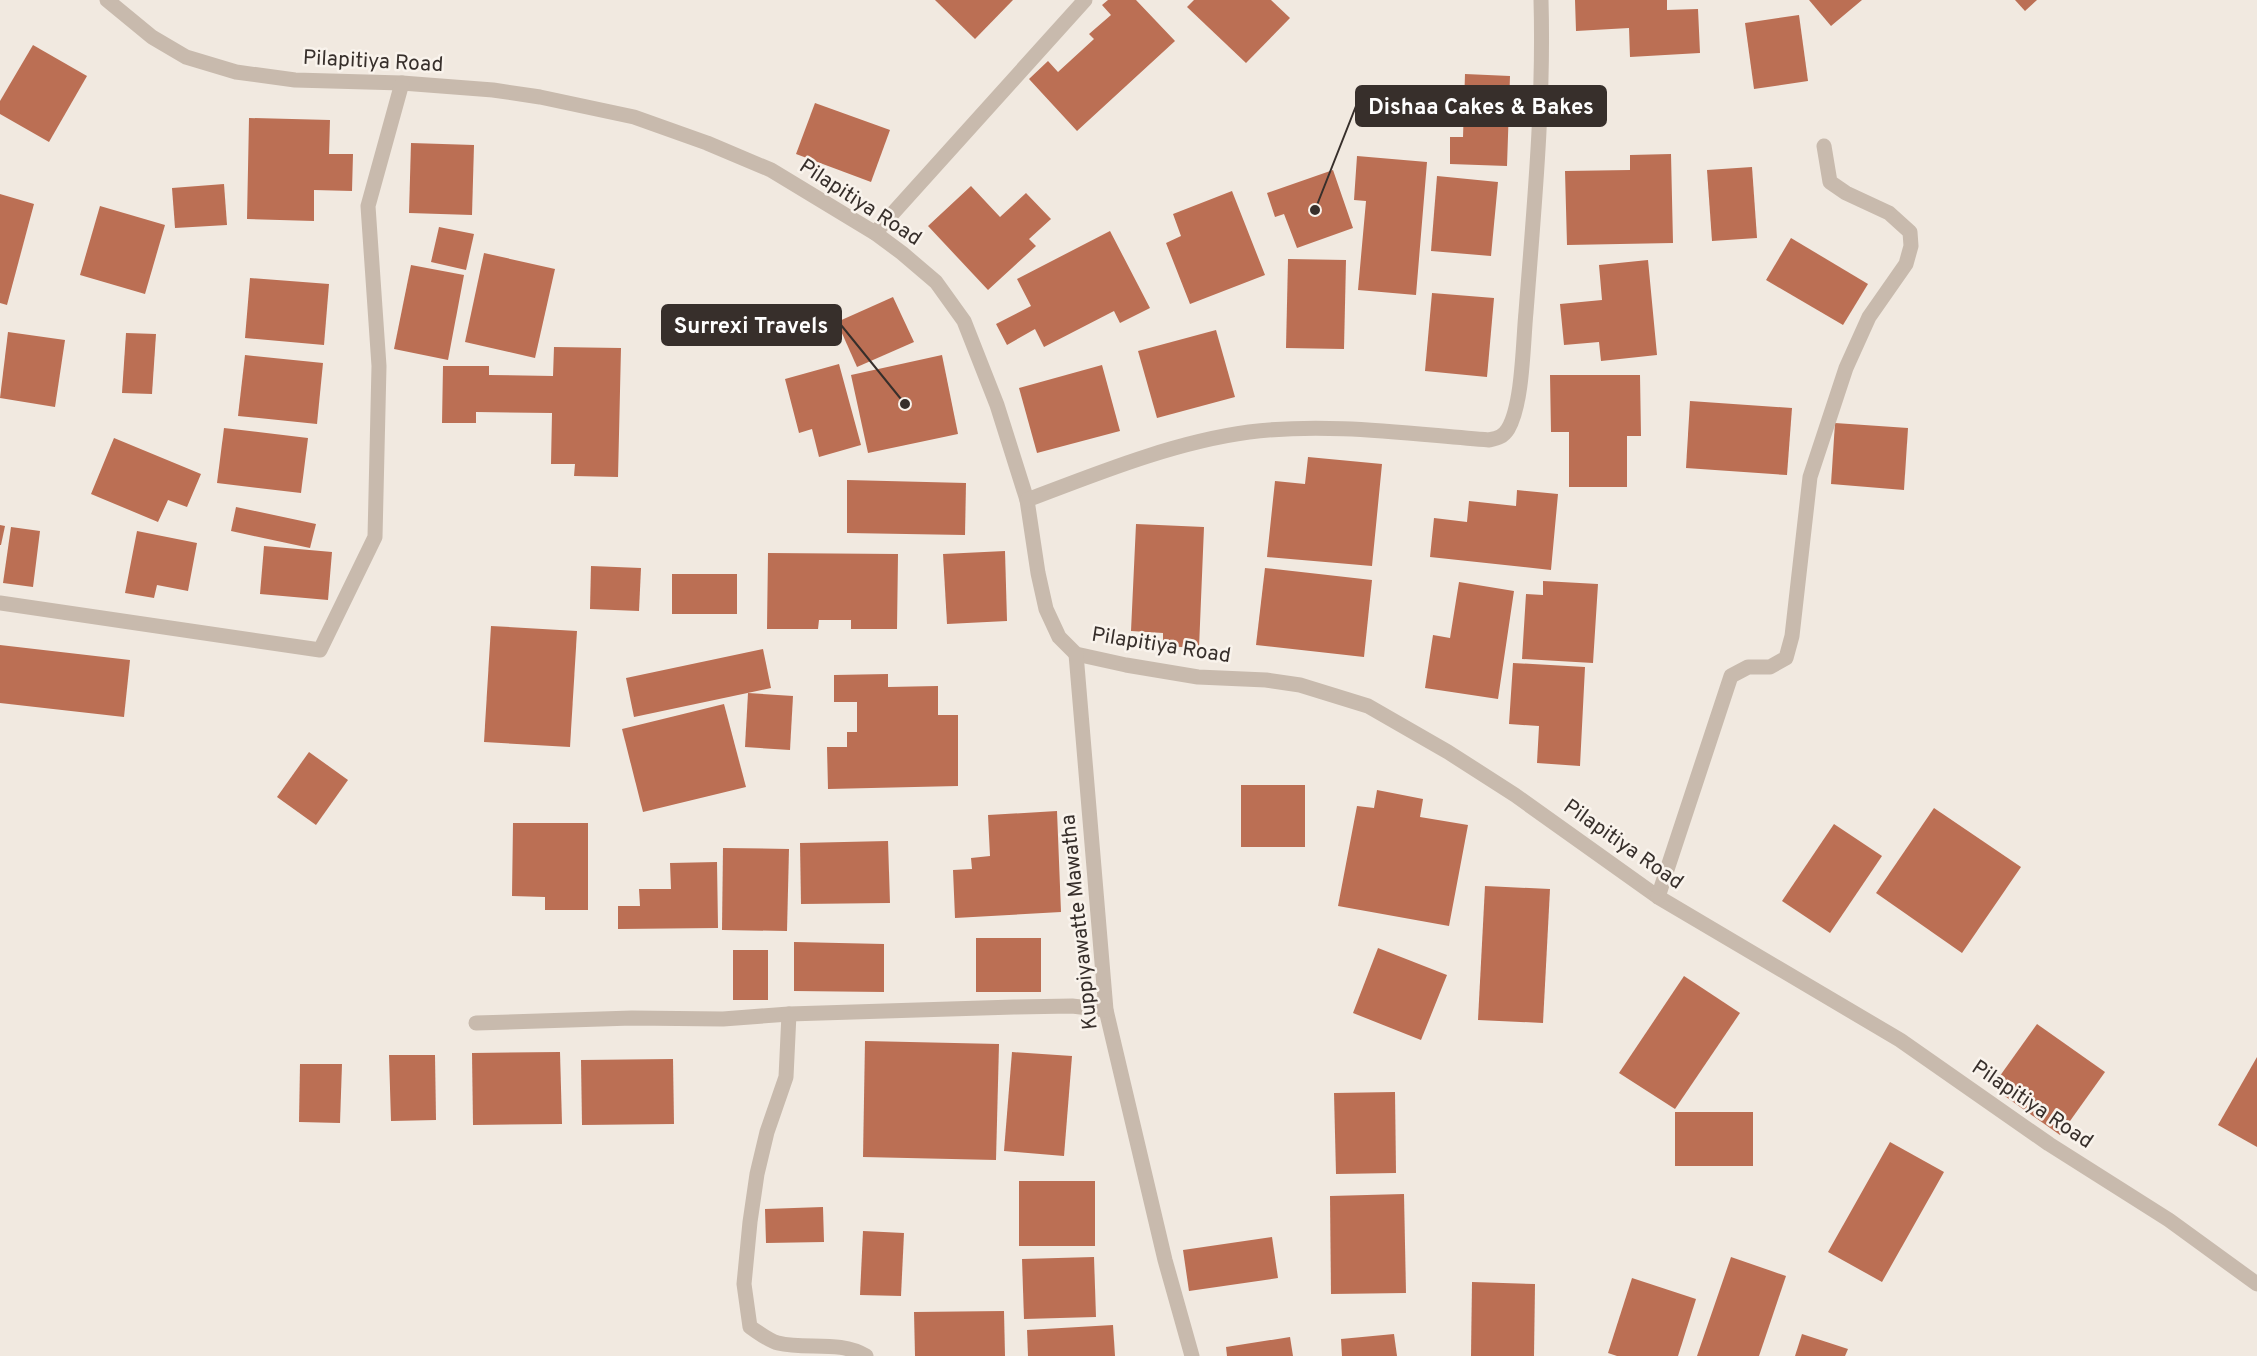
<svg xmlns="http://www.w3.org/2000/svg" width="2257" height="1356" font-family="Overpass,sans-serif">
<style>
.building{fill:#bb6f54}
.lines{fill:none;stroke-linecap:round;stroke-linejoin:round}
.street{stroke:#c8baad;stroke-width:15}
.labels{text-anchor:middle;dominant-baseline:central;stroke-width:5;stroke-linejoin:round;paint-order:stroke}
.street-label{font-size:21px;fill:#372f2b;stroke:#f9f3ec}
.leader{fill:none;stroke:#372f2b;stroke-width:2}
.callout-dot{fill:#372f2b;stroke:#f9f3ec;stroke-width:2}
.callout{fill:#372f2b;stroke:#372f2b;stroke-width:2}
.callout-label{font-size:22px;text-anchor:middle;font-weight:bold;fill:#fff}
</style>
<rect width="100%" height="100%" fill="#f1e9e0"/>
<g class="building">
<path d="M935,0H1013L975,39Z"/>
<path d="M1108,0H1136L1175,41L1077,131L1029,79L1048,61L1058,72L1094,39L1089,34L1111,15L1102,5Z"/>
<path d="M1194,0H1271L1290,18L1246,63L1187,7Z"/>
<path d="M1575,0H1667V10L1698,9L1700,53L1630,57L1629,28L1576,31Z"/>
<path d="M1809,0H1862L1831,26Z"/>
<path d="M2015,0H2037L2025,11Z"/>
<path d="M1799,15L1808,81L1754,89L1745,23Z"/>
<path d="M33,45L87,76L49,142L0,114V101Z"/>
<path d="M1465,74L1510,76L1507,166L1450,164V137H1463Z"/>
<path d="M815,103L890,130L871,182L796,154Z"/>
<path d="M249,118L330,120L329,154H353L352,191L314,190V221L247,219Z"/>
<path d="M411,143L474,145L472,215L409,213Z"/>
<path d="M1671,154L1673,243L1567,245L1565,171L1630,170V155Z"/>
<path d="M1357,156L1427,162L1416,295L1358,290L1366,201L1354,200Z"/>
<path d="M1752,167L1757,238L1712,241L1707,170Z"/>
<path d="M1333,170L1353,228L1297,248L1284,214L1275,217L1267,193Z"/>
<path d="M1437,176L1498,182L1491,256L1431,251Z"/>
<path d="M224,184L227,225L175,228L172,188Z"/>
<path d="M971,186L1000,217L1026,193L1051,219L1029,239L1036,246L988,290L928,226Z"/>
<path d="M1232,191L1265,275L1190,304L1166,243L1181,236L1173,214Z"/>
<path d="M0,194L34,204L7,305L0,303Z"/>
<path d="M100,206L165,225L145,294L80,275Z"/>
<path d="M439,227L474,234L466,270L431,262Z"/>
<path d="M1110,231L1150,308L1120,323L1114,311L1044,347L1035,329L1007,345L996,324L1031,306L1017,279Z"/>
<path d="M1791,238L1868,284L1843,325L1766,280Z"/>
<path d="M484,253L555,269L535,358L465,342Z"/>
<path d="M1288,259L1346,260L1344,349L1286,348Z"/>
<path d="M1648,260L1657,355L1601,361L1599,342L1564,345L1560,304L1602,300L1599,265Z"/>
<path d="M411,265L464,275L448,360L394,349Z"/>
<path d="M250,278L329,284L324,345L245,338Z"/>
<path d="M1432,293L1494,298L1487,377L1425,371Z"/>
<path d="M893,297L914,342L857,367L837,322Z"/>
<path d="M1216,330L1235,397L1157,418L1138,351Z"/>
<path d="M8,332L65,340L55,407L0,398Z"/>
<path d="M126,333L156,334L152,394L122,393Z"/>
<path d="M554,347L621,348L618,477L574,476L575,464H551L552,413L476,412V423H442L443,366H489V375L553,376Z"/>
<path d="M245,355L323,363L317,424L238,416Z"/>
<path d="M942,355L958,434L868,453L851,375Z"/>
<path d="M839,364L861,445L819,457L812,429L799,433L785,379Z"/>
<path d="M1102,365L1120,431L1037,453L1019,388Z"/>
<path d="M1550,375H1640L1641,436H1627V487H1569V432H1551Z"/>
<path d="M1690,401L1792,408L1787,475L1686,468Z"/>
<path d="M1835,423L1908,428L1904,490L1831,484Z"/>
<path d="M224,428L308,438L301,493L217,483Z"/>
<path d="M114,438L201,474L187,507L168,500L158,522L91,494Z"/>
<path d="M1308,457L1382,464L1372,566L1267,557L1275,481L1305,484Z"/>
<path d="M847,480L966,483L965,535L847,533Z"/>
<path d="M1517,490L1558,494L1551,570L1430,557L1434,518L1467,522L1469,501L1516,506Z"/>
<path d="M236,507L316,524L310,548L231,531Z"/>
<path d="M1136,524L1204,527L1199,648L1163,646V633L1131,631Z"/>
<path d="M0,525L5,526L1,545H0Z"/>
<path d="M11,527L40,531L33,587L3,583Z"/>
<path d="M137,531L197,543L188,591L157,585L154,598L125,593Z"/>
<path d="M264,546L332,552L328,600L260,594Z"/>
<path d="M1005,551L1007,621L947,624L943,554Z"/>
<path d="M768,553L898,554L897,629H851V620H819L818,629H767Z"/>
<path d="M591,566L641,568L639,611L590,609Z"/>
<path d="M1265,568L1372,580L1364,657L1256,645Z"/>
<rect x="672" y="574" width="65" height="40"/>
<path d="M1543,581L1598,584L1593,663L1522,659L1526,594L1543,595Z"/>
<path d="M1459,582L1514,591L1498,699L1425,688L1433,635L1450,638Z"/>
<path d="M491,626L577,631L570,747L484,742Z"/>
<path d="M0,645L130,660L124,717L0,703Z"/>
<path d="M763,649L771,688L634,717L626,678Z"/>
<path d="M1513,663L1585,667L1580,766L1537,763L1539,726L1509,724Z"/>
<path d="M888,674V687L938,686V715H958V786L828,789L827,747H847V732H857V702H834V675Z"/>
<path d="M748,693L793,696L790,750L745,747Z"/>
<path d="M724,704L746,787L643,812L622,729Z"/>
<path d="M309,752L348,780L316,825L277,797Z"/>
<rect x="1241" y="785" width="64" height="62"/>
<path d="M1377,790L1423,799L1420,817L1468,825L1449,926L1338,906L1357,806L1374,808Z"/>
<path d="M1934,808L2021,867L1962,953L1876,893Z"/>
<path d="M1057,811L1061,912L955,918L953,870L972,869L971,858L990,856L988,815Z"/>
<path d="M513,823H588V910H545V897L512,896Z"/>
<path d="M1834,824L1882,856L1830,933L1782,901Z"/>
<path d="M888,841L890,903L801,904L800,843Z"/>
<path d="M723,848L789,849L787,931L722,930Z"/>
<path d="M717,862L718,928L618,929V906H640L639,889H671L670,863Z"/>
<path d="M1485,886L1550,889L1543,1023L1478,1020Z"/>
<rect x="976" y="938" width="65" height="54"/>
<path d="M794,942L884,944V992L794,991Z"/>
<path d="M1378,948L1447,975L1421,1040L1353,1013Z"/>
<rect x="733" y="950" width="35" height="50"/>
<path d="M1684,976L1740,1013L1675,1109L1619,1073Z"/>
<path d="M2037,1024L2105,1072L2060,1135L1992,1087Z"/>
<path d="M865,1041L999,1044L996,1160L863,1157Z"/>
<path d="M560,1052L562,1124L473,1125L472,1053Z"/>
<path d="M1012,1052L1072,1056L1064,1156L1004,1151Z"/>
<path d="M389,1055H435L436,1120L391,1121Z"/>
<path d="M2257,1057V1147L2218,1125Z"/>
<path d="M673,1059L674,1124L582,1125L581,1060Z"/>
<path d="M300,1064H342L340,1123L299,1122Z"/>
<path d="M1395,1092L1396,1173L1336,1174L1334,1093Z"/>
<rect x="1675" y="1112" width="78" height="54"/>
<path d="M1890,1142L1944,1172L1882,1282L1828,1252Z"/>
<rect x="1019" y="1181" width="76" height="65"/>
<path d="M1404,1194L1406,1293L1331,1294L1330,1196Z"/>
<path d="M823,1207L824,1242L766,1243L765,1209Z"/>
<path d="M863,1231L904,1233L901,1296L860,1295Z"/>
<path d="M1272,1237L1278,1278L1189,1291L1183,1250Z"/>
<path d="M1094,1257L1096,1317L1024,1319L1022,1259Z"/>
<path d="M1731,1257L1786,1276L1759,1356H1697Z"/>
<path d="M1632,1278L1696,1299L1678,1356H1617L1608,1353Z"/>
<path d="M1472,1282L1535,1284L1534,1356H1471Z"/>
<path d="M1004,1311L1005,1356H915L914,1312Z"/>
<path d="M1113,1325L1115,1356H1028L1027,1330Z"/>
<path d="M1394,1334L1397,1356H1342L1341,1339Z"/>
<path d="M1802,1334L1848,1349L1845,1356H1795Z"/>
<path d="M1290,1337L1293,1356H1227L1226,1347Z"/>
</g>
<g class="lines">
<g class="street">
<path d="M107,0L152,37L186,57L236,72L295,80L402,83L493,90L540,97L634,117L707,143L771,170L875,233L902,253L936,282L964,321L997,405L1027,500L1038,573L1046,609L1059,637L1076,654L1126,665L1198,677L1266,680L1300,685L1368,706L1448,752L1515,795L1658,897L1900,1040L2049,1144L2169,1220L2257,1284"/>
<path d="M875,233L1085,0"/>
<path d="M1027,500C1098,473 1174,442 1249,432C1329,422 1409,434 1489,440C1498,438 1503,437 1508,429C1523,404 1523,341 1526,312C1534,208 1544,104 1541,0"/>
<path d="M0,603L320,650L375,537L379,366L368,206L402,83"/>
<path d="M1076,654L1106,1010L1165,1260L1192,1356"/>
<path d="M1658,897L1731,676L1748,667H1770L1786,658L1792,636L1810,477L1846,368L1869,317L1906,264L1911,246L1910,232L1889,213L1846,193L1830,182L1824,146"/>
<path d="M789,1014L786,1077L767,1132L757,1174L750,1222L744,1284L750,1327C758,1332 769,1341 778,1343C806,1350 840,1340 866,1356"/>
<path d="M476,1023L632,1018L723,1019L789,1014L1014,1007L1072,1006L1106,1010"/>
</g>
</g>
<g class="labels">
<g class="street-label">
<text transform="translate(373 62) rotate(3)">Pilapitiya Road</text>
<text transform="translate(860 203) rotate(33)">Pilapitiya Road</text>
<text transform="translate(1161 646) rotate(9)">Pilapitiya Road</text>
<text transform="translate(1623 845) rotate(35)">Pilapitiya Road</text>
<text transform="translate(1080 922) rotate(-96)">Kuppiyawatte Mawatha</text>
<text transform="translate(2032 1105) rotate(34)">Pilapitiya Road</text>
</g>
</g>
<path class="leader" d="M1315 210L1356 106M905 404L841 325"/>
<g class="callout-dot">
<circle cx="1315" cy="210" r="6"/>
<circle cx="905" cy="404" r="6"/>
</g>
<g class="callout">
<rect x="1356" y="86" width="250" height="40" rx="6"/>
<rect x="662" y="305" width="179" height="40" rx="6"/>
</g>
<g class="callout-label">
<text x="1481" y="114">Dishaa Cakes &amp; Bakes</text>
<text x="751" y="333">Surrexi Travels</text>
</g>
</svg>
